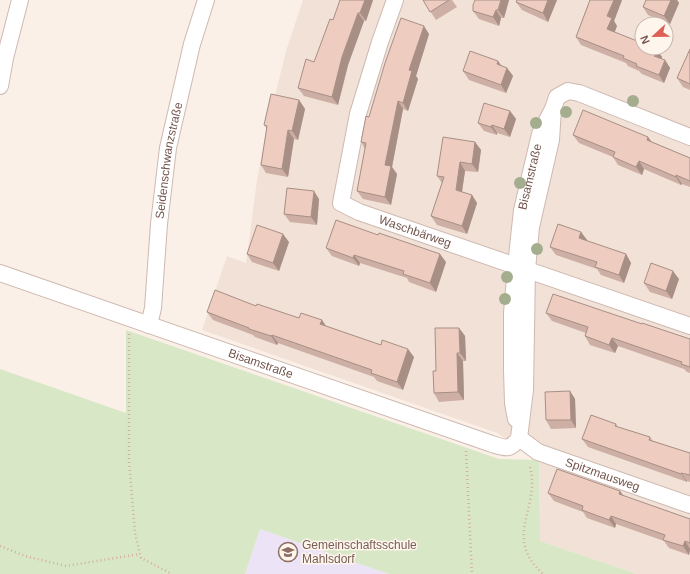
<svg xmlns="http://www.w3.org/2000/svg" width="690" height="574" font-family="Helvetica,sans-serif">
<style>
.residential{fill:#f2e1d6;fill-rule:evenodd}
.education{fill:#ede3f7}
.green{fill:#d8e7c6}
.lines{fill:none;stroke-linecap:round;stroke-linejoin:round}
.minor-casing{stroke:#ceb9b1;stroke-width:18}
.path{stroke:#d3afa3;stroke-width:2.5;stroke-dasharray:1 3;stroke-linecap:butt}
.minor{stroke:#fff;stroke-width:16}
.tree{fill:#a4ae8e}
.wall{fill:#cdafa5}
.shaded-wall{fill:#a78f86}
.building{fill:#eeccc0;stroke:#a78f86}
.labels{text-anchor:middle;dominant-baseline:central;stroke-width:3;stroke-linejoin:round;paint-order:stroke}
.street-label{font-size:12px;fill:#73554d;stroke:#fef5ed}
.education-label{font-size:12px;fill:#785e54;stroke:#fef5ed;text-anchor:start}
</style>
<rect width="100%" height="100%" fill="#fbf0e7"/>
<path class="residential" d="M303,0H690V574H637L540,541L539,460L497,433L202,330L227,256L246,263L257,180L265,136L286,51ZM642,24H666V48H642Z"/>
<path class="education" d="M260,529L389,574H245Z"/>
<path class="green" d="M126,330L499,459L539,460L540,541L637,574H389L260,529L245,574H0V369L126,413Z"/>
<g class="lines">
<defs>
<g id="minor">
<path id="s1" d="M395,0L380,42L358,114L341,203L359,212L690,326"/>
<path d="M0,86L5,58L20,0"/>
<path id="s2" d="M0,273L492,444C505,448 510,451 519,438L525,390L527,269L531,227L551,140L553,109"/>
<path id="s3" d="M149,325L153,308L159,224L168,148L192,44L206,0"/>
<path id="s4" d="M516,419L513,403L512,370V313L516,266L522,210L540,134L553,109L557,97L568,91L579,93L690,137"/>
<path id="s5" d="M519,438L538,452L690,505"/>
</g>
</defs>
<use href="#minor" class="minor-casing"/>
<g class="path">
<path d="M129,334V461L135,533L141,558L172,574"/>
<path d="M466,451L472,574"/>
<path d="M530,467C541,508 502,537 543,574"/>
<path d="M0,546L25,556L66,566L140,554"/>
</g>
<use href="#minor" class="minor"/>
</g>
<g class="tree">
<circle cx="633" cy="101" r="6"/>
<circle cx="566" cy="112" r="6"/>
<circle cx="536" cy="123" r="6"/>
<circle cx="520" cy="183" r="6"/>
<circle cx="537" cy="249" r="6"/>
<circle cx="507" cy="277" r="6"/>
<circle cx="505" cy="299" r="6"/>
</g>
<g class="wall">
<path d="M373,0L366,21H364L348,65L338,105L304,96L298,88L314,62L333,20Z"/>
<path d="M423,0H452L457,7L436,20Z"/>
<path d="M475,0H509L504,18H501L499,26L479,19L473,11Z"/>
<path d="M557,0L548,22L522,10L516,2Z"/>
<path d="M590,0H622L614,21L617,26L614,32L657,50L662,57V59L665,60L670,68L664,83L642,74L639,71L628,66L626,63L581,45L576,37Z"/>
<path d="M646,0H677L679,3L670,24L648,15L643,7Z"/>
<path d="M429,34L416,76L418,79L408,111L403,109L392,167L397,174L391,205L363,199L357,191L365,149L361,142L369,117Z"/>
<path d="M690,49V90L683,87L677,78Z"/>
<path d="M502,66L507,68L513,76L506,93L469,80L463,71Z"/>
<path d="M299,100L305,109L298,140L294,139L288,177L266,173L261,165L267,129L264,125Z"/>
<path d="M510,111L516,119L510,137L497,133V135L484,131L478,123Z"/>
<path d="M573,135L648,137L652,142L690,158V187L682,184L681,185L644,169L642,175L618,165L613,157L579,143Z"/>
<path d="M475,142L481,150L478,172L465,171L462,192L472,195L477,203L467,234L437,225L431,216L442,183L437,176Z"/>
<path d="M319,199L317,225L290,222L284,214Z"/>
<path d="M581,232L587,240V241L626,254L631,263L624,283L601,275L597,269L556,255L550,247Z"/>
<path d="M289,242L279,271L252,262L247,254Z"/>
<path d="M326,248L446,262L436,292L409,282L407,278L360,263L359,266L332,256Z"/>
<path d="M679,279L672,299L650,292L644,283Z"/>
<path d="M256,306L299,318L322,320L326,326L414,357L403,390L377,381L374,377L278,343L277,345L255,337L253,335L213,320L207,312Z"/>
<path d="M546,313L642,324L690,339V373L687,372L684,369L618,346L615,353L590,345L585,336L586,333L552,321Z"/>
<path d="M459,328L465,336L466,361H463L464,400L439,402L434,393L436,371Z"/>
<path d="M570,391L575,399L576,428L551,429L546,420Z"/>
<path d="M616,424L618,427L650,437L653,441L690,453V482L687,481V482L588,447L582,439Z"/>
<path d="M620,491L623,496L690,519V550L689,555L669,548L664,541L616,524L615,528L587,518L583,512L554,501L548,493Z"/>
</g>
<g class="shaded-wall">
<path d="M365,0H373L366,21L360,13Z"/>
<path d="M501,0H509L504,18L498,10Z"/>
<path d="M548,0H557L548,22L543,13Z"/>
<path d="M614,0H622L614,21L617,26L613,37L607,29V16Z"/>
<path d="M671,0H677L679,3L670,24L664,16Z"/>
<path d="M496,10L501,18L499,26L493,17Z"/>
<path d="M358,13L364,21L348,65L338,105L332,97L342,57Z"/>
<path d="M424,26L429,34L416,76L418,79L408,111L403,103L409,70Z"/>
<path d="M657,50L662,57L660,64L654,56Z"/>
<path d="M665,60L670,68L664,83L659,75Z"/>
<path d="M498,61L504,69L497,64Z"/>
<path d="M507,68L513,76L506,93L501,85Z"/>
<path d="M299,100L305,109L298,140L292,131Z"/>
<path d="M398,101L403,109L392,167L397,174L391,205L385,197V165Z"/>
<path d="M510,111L516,119L510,137L504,129Z"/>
<path d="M492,125L497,133V135L491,127Z"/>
<path d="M288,130L294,139L288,177L282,169Z"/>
<path d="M648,137L654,146L647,140Z"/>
<path d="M475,142L481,150L478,172L472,164Z"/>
<path d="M639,161L644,169L642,175L636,167Z"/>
<path d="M460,162L465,171L461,198L456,190Z"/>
<path d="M676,175L682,184L681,185L676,177Z"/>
<path d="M314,191L319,199L317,225L311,217Z"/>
<path d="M472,195L477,203L467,234L462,226Z"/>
<path d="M581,232L587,240L585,246L579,238Z"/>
<path d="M283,234L289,242L279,271L273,263Z"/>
<path d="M440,254L446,262L436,292L430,283Z"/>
<path d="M626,254L631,263L624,283L619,275Z"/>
<path d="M354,255L360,263L359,266L353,258Z"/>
<path d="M673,271L679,279L672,299L666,291Z"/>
<path d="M322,320L327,328L320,324Z"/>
<path d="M459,328L465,336L466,361L460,353Z"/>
<path d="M272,335L278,343L277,345L271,336Z"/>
<path d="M612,338L618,346L615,353L609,345Z"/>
<path d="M408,349L414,357L403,390L397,382Z"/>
<path d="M457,353L463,361L464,400L458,392Z"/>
<path d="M570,391L575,399L576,428L571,420Z"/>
<path d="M681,473L687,481V482L681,474Z"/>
<path d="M620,491L626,499L619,494Z"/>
<path d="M611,516L616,524L615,528L609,520Z"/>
<path d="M685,541L690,549L689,555L683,546Z"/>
</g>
<g class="building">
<path d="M340,0H365L360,13H358L342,57L332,97L298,88L306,59L314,62L330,19L333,20Z"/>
<path d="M423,0H449L430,12Z"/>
<path d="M475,0H501L498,10H496L493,17L473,11V5Z"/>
<path d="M517,0H548L543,13L516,2Z"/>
<path d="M590,0H614L607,16L612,18L607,29L642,43V48H653L657,50L654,56L665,60L659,75L636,66L637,64L623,58L624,56L576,37Z"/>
<path d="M646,0H671L664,16L643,7Z"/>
<path d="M401,18L424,26L409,70L412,71L403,103L398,101L385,165L391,166L385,197L357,191L366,143L361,142L366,116L369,117L385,63Z"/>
<path d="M690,49V84L677,78Z"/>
<path d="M470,51L498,61L497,64L507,68L501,85L463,71Z"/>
<path d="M271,94L299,100L292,131L288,130L282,169L261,165L267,126L264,125Z"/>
<path d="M484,103L510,111L504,129L492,125L491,127L478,123Z"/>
<path d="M583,110L648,137L647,140L690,158V181L676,175V177L639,161L636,167L613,157L615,152L573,135Z"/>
<path d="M443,137L475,142L472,164L460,162L456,190L472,195L462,226L431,216L444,177L437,176Z"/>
<path d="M287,188L314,191L311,217L284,214Z"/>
<path d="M336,220L378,235L379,233L440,254L430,283L403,274L404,271L354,255L353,258L326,248Z"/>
<path d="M558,224L581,232L579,238L626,254L619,275L595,267L597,262L550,247Z"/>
<path d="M257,225L283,234L273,263L247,254Z"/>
<path d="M651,263L673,271L666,291L644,283Z"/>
<path d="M215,290L256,306L257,304L299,318L301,313L322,320L320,324L381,345L382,340L408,349L397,382L371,373L372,370L272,335L271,336L249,329V328L207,312Z"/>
<path d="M553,294L642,324V323L690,339V367L681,364L682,362L612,338L609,345L585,336L588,327L546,313Z"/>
<path d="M435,328H459L460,353H457L458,392L434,393L433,371H436Z"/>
<path d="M570,391L571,420H546L545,392Z"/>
<path d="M591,415L616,424L615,426L650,437L649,440L690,453V475L681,473V474L582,439Z"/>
<path d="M557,469L620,491L619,494L690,519V543L685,541L683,546L663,540L665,535L611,516L609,520L582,510L583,506L548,493Z"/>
</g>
<defs>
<symbol id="school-ring" viewBox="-11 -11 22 22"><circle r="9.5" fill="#fef5ed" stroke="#8d6e63" stroke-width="1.5"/><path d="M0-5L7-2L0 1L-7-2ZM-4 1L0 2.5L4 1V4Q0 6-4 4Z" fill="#8d6e63"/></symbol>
</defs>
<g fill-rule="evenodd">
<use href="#school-ring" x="277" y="541" width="22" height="22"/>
</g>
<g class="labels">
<g class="street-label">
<text stroke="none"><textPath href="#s3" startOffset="166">Seidenschwanzstraße</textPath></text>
<text stroke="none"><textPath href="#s4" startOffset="244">Bisamstraße</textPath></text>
<text stroke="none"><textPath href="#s1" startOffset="290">Waschbärweg</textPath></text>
<text stroke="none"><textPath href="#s2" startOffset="276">Bisamstraße</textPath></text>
<text stroke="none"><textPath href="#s5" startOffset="92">Spitzmausweg</textPath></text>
</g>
<g class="education-label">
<text x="302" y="545">Gemeinschaftsschule<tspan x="302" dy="14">Mahlsdorf</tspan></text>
</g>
</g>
<g transform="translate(654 36) rotate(248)"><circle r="19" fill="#fef5ed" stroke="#c6b5ad"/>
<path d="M0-3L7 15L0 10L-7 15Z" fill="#dc6055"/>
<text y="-6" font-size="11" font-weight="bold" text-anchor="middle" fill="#73554d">N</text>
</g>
</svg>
